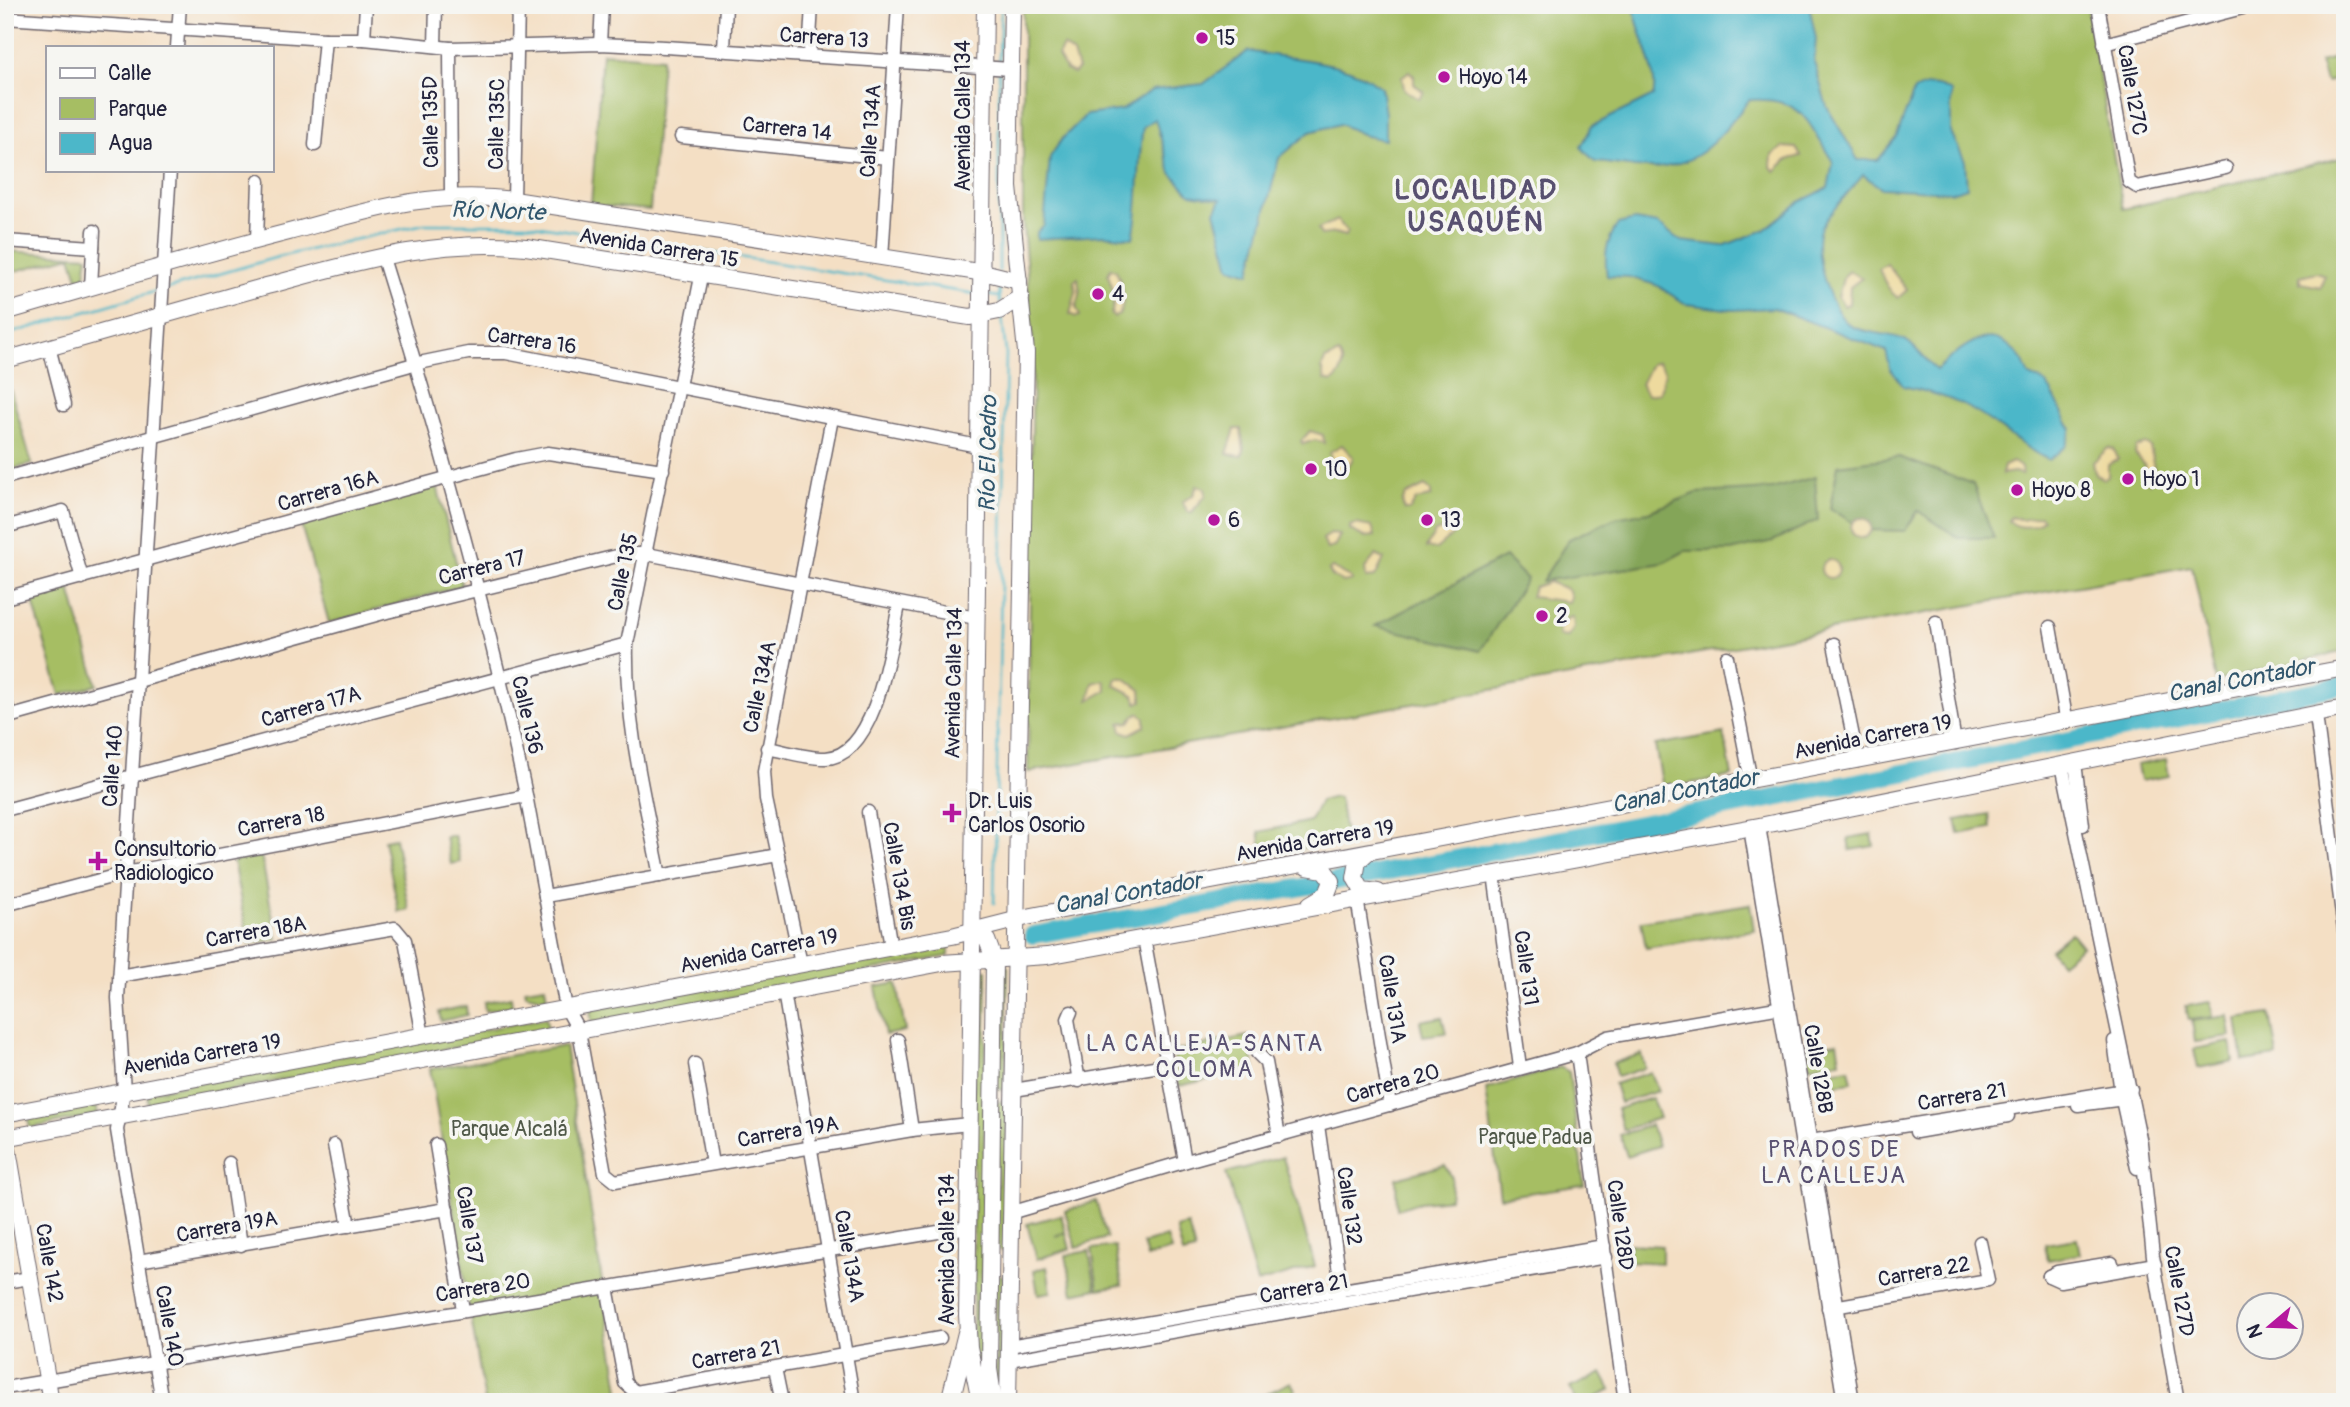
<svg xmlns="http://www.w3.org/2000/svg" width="2350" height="1407" font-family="Pangolin,sans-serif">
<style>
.green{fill:#a6be63;stroke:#64704f;stroke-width:2}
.forest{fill:#84a559;stroke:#53644a;stroke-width:2}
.sand{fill:#eeda9e;stroke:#887e6c;stroke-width:2}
.water{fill:#4cb7c9;stroke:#376c82;stroke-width:2}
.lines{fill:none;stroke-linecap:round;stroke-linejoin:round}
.stream{stroke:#4cb7c9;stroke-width:2.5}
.river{stroke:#4cb7c9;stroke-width:18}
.minor-casing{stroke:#6c646b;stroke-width:15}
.major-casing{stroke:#6c646b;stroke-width:18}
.highway-casing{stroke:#6c646b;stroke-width:20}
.minor{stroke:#fff;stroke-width:12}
.major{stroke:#fff;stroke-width:16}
.highway{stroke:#fff;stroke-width:18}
.poi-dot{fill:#b5179e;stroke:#f6f6f2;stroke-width:2.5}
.labels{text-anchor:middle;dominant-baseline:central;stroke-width:7;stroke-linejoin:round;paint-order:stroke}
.street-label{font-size:21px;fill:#22223b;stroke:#f6f6f2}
.poi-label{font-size:21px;fill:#22223b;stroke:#f6f6f2;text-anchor:start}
.park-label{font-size:21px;fill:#505949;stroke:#f6f6f2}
.water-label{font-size:23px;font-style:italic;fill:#31566d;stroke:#f6f6f2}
.neighbourhood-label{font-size:23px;letter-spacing:2px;fill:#585070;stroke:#f6f6f2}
.district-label{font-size:28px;font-weight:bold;letter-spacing:2px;fill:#585070;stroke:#f6f6f2}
</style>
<rect width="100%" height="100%" fill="#f6f6f2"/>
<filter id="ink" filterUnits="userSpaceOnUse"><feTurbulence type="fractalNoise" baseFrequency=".0143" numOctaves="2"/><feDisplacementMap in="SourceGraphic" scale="14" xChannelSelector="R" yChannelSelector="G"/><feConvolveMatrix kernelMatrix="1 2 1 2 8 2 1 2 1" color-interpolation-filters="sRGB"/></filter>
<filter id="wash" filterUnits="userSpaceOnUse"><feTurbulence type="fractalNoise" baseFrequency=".00686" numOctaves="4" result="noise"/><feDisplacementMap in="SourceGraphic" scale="28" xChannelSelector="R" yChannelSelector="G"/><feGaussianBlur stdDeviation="1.57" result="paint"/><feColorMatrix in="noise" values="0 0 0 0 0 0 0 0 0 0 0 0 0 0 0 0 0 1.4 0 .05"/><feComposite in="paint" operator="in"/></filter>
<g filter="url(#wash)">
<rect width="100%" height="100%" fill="#f4dfc4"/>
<g class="green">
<path d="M1023,5H2087L2123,209L2345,157V651L2216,681L2192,566L1028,772L1033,341L1023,225Z"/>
<path d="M602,53L662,58L650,210L591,205Z"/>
<path d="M2345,55V77L2326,82L2320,62Z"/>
<path d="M5,251L88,256L85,276L78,278L71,256L5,274Z"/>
<path d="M5,371L32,464L5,471Z"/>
<path d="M437,485L462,586L329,623L301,525Z"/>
<path d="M70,589L97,685L60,695L32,599Z"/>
<path d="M1724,733L1732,776L1663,788L1655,745Z"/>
<path d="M2166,759L2169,776L2140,781L2137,765Z"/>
<path d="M1335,797L1339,798L1346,839L1264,857L1259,832L1310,821L1320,801Z"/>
<path d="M1989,814L1991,828L1959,834L1956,820Z"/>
<path d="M1872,834L1874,846L1850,850L1848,838Z"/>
<path d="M454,835L460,862L451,864L445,837Z"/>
<path d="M395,838L409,910L399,912L384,840Z"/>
<path d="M261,855L277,939L249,944L233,861Z"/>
<path d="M1750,904L1754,930L1646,948L1641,921Z"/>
<path d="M2071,933L2082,946L2061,963L2050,950Z"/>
<path d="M949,941V956L592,1023L590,1010Z"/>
<path d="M999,967H1008L1005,1091L997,1088Z"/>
<path d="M987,970L981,1328V1374L973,1355L974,971Z"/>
<path d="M897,983L905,1031L885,1035L876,987Z"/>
<path d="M545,986L547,999L526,994L525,989Z"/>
<path d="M511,997L512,1006L485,1011L484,1002Z"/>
<path d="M2210,1002L2213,1017L2189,1020L2186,1006Z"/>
<path d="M466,1006L467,1015L441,1021L439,1012Z"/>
<path d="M2270,1014L2277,1056L2243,1061L2237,1019Z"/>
<path d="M2228,1016L2231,1037L2195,1042L2192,1021Z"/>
<path d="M1442,1017L1446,1033L1423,1036L1420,1021Z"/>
<path d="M546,1018L548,1030L148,1105L147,1092Z"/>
<path d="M1248,1036L1255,1069L1179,1086L1173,1051Z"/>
<path d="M1837,1042L1840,1061L1809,1066L1806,1047Z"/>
<path d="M2230,1042L2234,1061L2198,1068L2194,1049Z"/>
<path d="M565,1046L621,1402H485L430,1069Z"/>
<path d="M1641,1054L1645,1068L1617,1077L1613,1063Z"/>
<path d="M1560,1067L1569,1072L1584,1185L1500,1197L1486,1089Z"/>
<path d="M1849,1068L1852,1082L1819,1087L1817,1073Z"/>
<path d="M1651,1072L1658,1091L1620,1103L1614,1084Z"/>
<path d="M1652,1098L1659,1118L1623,1130L1617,1109Z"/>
<path d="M1001,1101L1007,1103L1004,1252L998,1249L996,1104Z"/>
<path d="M96,1102L98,1115L30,1128L27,1115Z"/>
<path d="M1651,1125L1658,1146L1627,1156L1620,1135Z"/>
<path d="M1283,1157L1315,1266L1257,1283L1226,1173Z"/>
<path d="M1445,1165L1452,1178L1450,1199L1420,1202L1397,1209L1396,1178Z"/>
<path d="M1096,1201L1107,1238L1076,1247L1065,1211Z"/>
<path d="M1061,1215L1066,1232L1055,1236L1066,1233L1070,1249L1037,1259L1027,1224Z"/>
<path d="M1188,1225L1195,1251L1183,1254L1176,1228Z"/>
<path d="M1167,1237L1171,1250L1147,1257L1143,1244Z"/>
<path d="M2077,1239L2080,1254L2048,1260L2045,1244Z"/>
<path d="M1629,1244L1662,1246V1263L1628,1261Z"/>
<path d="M1115,1246L1122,1285L1098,1289L1092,1249Z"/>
<path d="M1089,1251L1096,1289L1073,1294L1066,1255Z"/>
<path d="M1047,1267L1051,1292L1038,1294L1034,1270Z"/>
<path d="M995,1274L1003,1276L1002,1402H996Z"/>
<path d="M1602,1373L1611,1390L1587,1402H1577L1570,1388Z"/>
<path d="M1291,1382L1300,1402H1265L1262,1396Z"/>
</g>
<g class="forest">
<path d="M1899,457L1973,484L1994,538H1959L1918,511L1905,531L1864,530L1830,508L1838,465Z"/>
<path d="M1815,477L1818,520L1773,541L1731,551H1685L1663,563L1542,581L1569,539L1615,518L1648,512L1697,493L1772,489Z"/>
<path d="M1505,557L1527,579L1480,651L1375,626Z"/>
</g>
<g class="sand">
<path d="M1063,46L1073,54L1078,69L1073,74L1066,70L1058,56Z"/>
<path d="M1409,71L1414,76V84L1424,92L1419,99L1404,89L1402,77Z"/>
<path d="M1784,147L1796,148L1801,156L1787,160L1775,171L1771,167L1772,155Z"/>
<path d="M1337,220L1347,231L1345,236L1335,233L1321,235L1318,229Z"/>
<path d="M1887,264L1907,290L1898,298C1888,291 1883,280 1879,269Z"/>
<path d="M1111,268L1116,270C1122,284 1127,300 1119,315L1114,317L1111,315L1115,298L1108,274Z"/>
<path d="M1849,271L1862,278L1850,287L1849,304L1844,306L1838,297L1844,275Z"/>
<path d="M2317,272L2324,275L2321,287L2300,283V276Z"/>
<path d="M1078,278L1080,295L1076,307L1080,316L1076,317L1070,314L1076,292L1074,281Z"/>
<path d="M1339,354C1346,364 1341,376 1332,382L1325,380L1322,367L1325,360Z"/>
<path d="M1658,362L1665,372L1660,393L1647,395L1641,384L1651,364Z"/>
<path d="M1235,429H1241L1244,451L1241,456L1227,454Z"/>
<path d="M1310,431L1323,435L1324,443L1315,440L1303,444L1301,441Z"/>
<path d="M2145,444L2150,447L2155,474L2149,483L2144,479L2145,465L2135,454L2136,447Z"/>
<path d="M1342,445L1353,457C1350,467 1343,472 1333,472L1330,452Z"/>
<path d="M2108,448L2114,449L2118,459L2108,465V477L2103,479L2095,474L2093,462Z"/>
<path d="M2013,462L2021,467L2022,474L2014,472L2002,474L2004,466Z"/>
<path d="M1197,486L1205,488L1206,495L1192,512H1188L1182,502L1193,495Z"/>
<path d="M1425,486L1431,491V497L1416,500L1410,510H1405L1402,503L1406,495Z"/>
<path d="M2040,516L2043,519C2036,529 2018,529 2009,521L2011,517L2022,520Z"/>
<circle cx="1861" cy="528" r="10"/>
<path d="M1356,524L1372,527L1375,536L1364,537L1350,530V526Z"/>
<path d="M1454,525L1456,532L1436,549L1426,548L1435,532Z"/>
<path d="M1331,534L1340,535L1334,547L1327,549L1323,539Z"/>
<path d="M1376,555L1384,559L1375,577L1366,578L1365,568Z"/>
<circle cx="1830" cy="569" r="9"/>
<path d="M1332,568L1350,577L1352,581L1343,583L1332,576L1329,570Z"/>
<path d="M1549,582L1568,589L1571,596L1569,602L1531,597L1534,587Z"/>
<path d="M1573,617L1574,628L1568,637L1559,636L1558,629L1568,618Z"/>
<path d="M1116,678H1125L1141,690L1142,701L1137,703L1134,695L1114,685Z"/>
<path d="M1104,680L1107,690L1089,700L1093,683Z"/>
<path d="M1140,713L1145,718V726L1130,734L1122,731L1120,723L1130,722L1134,716Z"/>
</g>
<g class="water">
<path d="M1633,5H1809L1816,39L1814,62L1827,107L1858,160H1878L1896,138L1914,91C1928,83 1938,84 1951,92V133L1965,161L1967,187L1951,192L1881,188L1863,175C1854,187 1824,218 1820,230C1812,252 1831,317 1853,327C1869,334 1889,333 1905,340C1912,343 1928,363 1936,370C1965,345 1992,318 2022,360C2025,364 2026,371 2029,375C2033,379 2040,378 2044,382C2056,393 2061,416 2072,429L2066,446L2049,460C2022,448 2001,427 1976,412C1953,398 1929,392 1903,386L1890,368L1886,351L1774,308L1733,310L1686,304L1656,285L1629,277L1607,276C1604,255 1606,242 1618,224L1635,220L1658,224L1681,241L1723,246L1764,230L1799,202L1828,188L1833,162C1806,121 1805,97 1749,100C1719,138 1698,170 1644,168C1628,167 1612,163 1595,162L1581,147L1592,126L1653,96C1660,75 1637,30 1633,5Z"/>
<path d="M1248,51C1292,60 1344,58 1381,87L1385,114V140L1366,136L1340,124L1310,132L1279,158L1250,273L1230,267L1215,211L1221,199L1191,194L1171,173L1155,119L1143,127C1137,164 1141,200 1133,238L1104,235L1037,239V232L1044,225L1050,157L1062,139L1086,115L1122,110L1152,90L1203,84Z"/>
</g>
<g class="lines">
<g class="stream">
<path d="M999,65L1001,5"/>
<path d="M999,271V72"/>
<path d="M999,282L1000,303"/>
<path d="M167,289L278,257L424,224H527L976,294"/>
<path d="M986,295L999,297"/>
<path d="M5,335L157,291"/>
<path d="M994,903L1006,354L1002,316"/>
</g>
<path class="river" d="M1033,935C1472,859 1908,773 2345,685"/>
</g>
</g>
<g filter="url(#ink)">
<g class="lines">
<defs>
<g id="minor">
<path d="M2098,5L2129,182L2137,187L2226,168"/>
<path d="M5,18L325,39H364L450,48L600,44L665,47L1011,69"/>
<path d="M364,39L366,5"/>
<path d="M600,44L602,5"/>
<path d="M2104,44L2254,5"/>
<path d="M435,46L436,5"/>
<path d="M177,47L180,5"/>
<path d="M450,48L451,195"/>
<path d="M724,49L726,5"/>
<path d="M809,56L812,5"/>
<path d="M681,137L888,158"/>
<path d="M315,145L325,39"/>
<path d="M514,200L518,5"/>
<path d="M257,240L259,181"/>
<path d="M5,241L93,247"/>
<path d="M383,258C438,434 488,614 526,795C540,866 552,937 566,1008L579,1031L605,1173L615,1181L912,1130L969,1124"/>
<path d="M882,258L898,5"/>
<path d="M91,287L94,231"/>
<path d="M49,347L64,405"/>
<path d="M5,478L414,364L468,353H506L978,446"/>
<path d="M5,527L63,511L82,578"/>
<path d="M5,598L516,459L548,453L663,470"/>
<path d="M1936,622L1955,743"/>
<path d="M2050,627L2067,723"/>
<path d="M1834,644L1858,761"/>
<path d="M1727,657L1751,781"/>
<path d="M5,697L10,717"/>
<path d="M2316,715L2345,937"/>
<path d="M5,718L387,612L625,554H647L976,618"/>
<path d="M767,748C785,751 808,759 826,758C877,756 891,643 899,605"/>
<path d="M2075,763L2083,825"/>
<path d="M2062,765L2141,1143L2153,1256L2178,1402"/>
<path d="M5,810L627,644"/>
<path d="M868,812L891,947"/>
<path d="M1759,826L1853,1402"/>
<path d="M1750,828L1844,1402"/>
<path d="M1494,874L1520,1067"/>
<path d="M660,876C645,800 625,722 627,644L701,277"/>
<path d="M545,896L778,855"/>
<path d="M1357,898L1390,1105"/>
<path d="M5,905L126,873L526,796"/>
<path d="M1144,938L1185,1161"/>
<path d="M801,964L766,799L764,771L832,418"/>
<path d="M119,976L395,928L405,940L423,1036"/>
<path d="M784,992L854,1402"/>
<path d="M1071,1012L1068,1019L1079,1081"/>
<path d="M898,1040L912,1130"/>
<path d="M2114,1041L2122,1100L2137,1168"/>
<path d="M1257,1053L1266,1062L1279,1136"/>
<path d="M1577,1053L1625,1402"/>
<path d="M695,1064L712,1164"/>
<path d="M1014,1090L1166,1065"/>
<path d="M2078,1105L2132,1098"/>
<path d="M1318,1125L1341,1286L1338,1298"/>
<path d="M1916,1132L2008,1116"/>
<path d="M1804,1142L2131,1089"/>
<path d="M334,1145L349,1226"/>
<path d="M436,1145L463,1310"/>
<path d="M1806,1152L1853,1142"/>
<path d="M229,1163L241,1245"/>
<path d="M1010,1213L1190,1160L1577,1053L1608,1037L1788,1006"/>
<path d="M138,1261L447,1209"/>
<path d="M2049,1276L2060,1281L2155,1264"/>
<path d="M2049,1276L2057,1272L2112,1263"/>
<path d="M5,1282L30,1278"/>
<path d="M607,1287L625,1383L635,1392L940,1338"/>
<path d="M1828,1308L1988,1280L1980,1242"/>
<path d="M1009,1346L1604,1246"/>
<path d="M1009,1360L1606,1257"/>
<path d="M775,1368L782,1402"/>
<path d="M5,1388L968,1227"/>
<path d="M162,1402L117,1130L124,1091L118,998L170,170"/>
</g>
<g id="major">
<path d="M5,312C99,285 194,256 289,232C367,211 432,189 514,200L991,274L1019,281"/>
<path d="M5,360C91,336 177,311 263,287C349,264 436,237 526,247L970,317L999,311L1021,297"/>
<path d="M1368,852L1358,861L1355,878L1362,890L1378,892"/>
<path d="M1307,867L1324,870L1332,881L1327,894L1310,904"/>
<path d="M972,931L987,940L994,959L989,1369L994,1402"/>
<path d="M5,1114L952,936L1027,917L1185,886L2345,668"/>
<path d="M5,1132L51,1402"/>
<path d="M5,1138L942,963L1047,956L1759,826L2345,708"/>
<path d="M980,1402L969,1347L967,1315L985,5"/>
<path d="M1008,1402L1026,352L1009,187L1012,5"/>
</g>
<path id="highway" d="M950,1402L967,1333"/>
</defs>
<use href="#minor" class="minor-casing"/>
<use href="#major" class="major-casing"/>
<use href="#highway" class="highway-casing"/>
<use href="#minor" class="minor"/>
<use href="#major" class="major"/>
<use href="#highway" class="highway"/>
</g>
</g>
<g class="poi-dot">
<circle cx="1202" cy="38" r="7"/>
<circle cx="1444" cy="77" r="7"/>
<circle cx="1098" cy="294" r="7"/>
<circle cx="1311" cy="469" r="7"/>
<circle cx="2128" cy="479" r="7"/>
<circle cx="2017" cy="490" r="7"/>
<circle cx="1214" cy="520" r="7"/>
<circle cx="1427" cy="520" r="7"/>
<circle cx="1542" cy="616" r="7"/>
<path d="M948.5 802.5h7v7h7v7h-7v7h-7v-7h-7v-7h7z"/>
<path d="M94.5 850.5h7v7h7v7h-7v7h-7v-7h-7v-7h7z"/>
</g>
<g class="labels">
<g class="street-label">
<text transform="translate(824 38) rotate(4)">Carrera 13</text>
<text transform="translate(2132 90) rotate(80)">Calle 127C</text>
<text transform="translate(963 116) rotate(-90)">Avenida Calle 134</text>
<text transform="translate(431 122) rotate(-91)">Calle 135D</text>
<text transform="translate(497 124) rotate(-89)">Calle 135C</text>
<text transform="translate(787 129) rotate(6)">Carrera 14</text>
<text transform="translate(871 131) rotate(-86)">Calle 134A</text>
<text transform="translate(659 248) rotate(9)">Avenida Carrera 15</text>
<text transform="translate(532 341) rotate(8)">Carrera 16</text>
<text transform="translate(328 491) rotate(-16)">Carrera 16A</text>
<text transform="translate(482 568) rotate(-14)">Carrera 17</text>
<text transform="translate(623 572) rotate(-78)">Calle 135</text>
<text transform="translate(954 683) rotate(-89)">Avenida Calle 134</text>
<text transform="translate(760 687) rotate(-78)">Calle 134A</text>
<text transform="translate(311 707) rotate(-16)">Carrera 17A</text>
<text transform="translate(527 715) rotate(77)">Calle 136</text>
<text transform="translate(1873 737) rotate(-11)">Avenida Carrera 19</text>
<text transform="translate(113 766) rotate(-86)">Calle 140</text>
<text transform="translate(281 822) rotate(-11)">Carrera 18</text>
<text transform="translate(1315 841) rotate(-10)">Avenida Carrera 19</text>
<text transform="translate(899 876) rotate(80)">Calle 134 Bis</text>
<text transform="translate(256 932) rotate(-10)">Carrera 18A</text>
<text transform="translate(759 951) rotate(-11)">Avenida Carrera 19</text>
<text transform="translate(1526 968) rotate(82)">Calle 131</text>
<text transform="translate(1392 999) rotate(81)">Calle 131A</text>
<text transform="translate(202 1055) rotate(-10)">Avenida Carrera 19</text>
<text transform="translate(1818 1069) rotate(80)">Calle 128B</text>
<text transform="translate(1393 1084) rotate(-16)">Carrera 20</text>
<text transform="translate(1962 1097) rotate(-9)">Carrera 21</text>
<text transform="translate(788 1132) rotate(-10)">Carrera 19A</text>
<text transform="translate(1349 1206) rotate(82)">Calle 132</text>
<text transform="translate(469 1225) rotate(81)">Calle 137</text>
<text transform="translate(1620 1225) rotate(82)">Calle 128D</text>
<text transform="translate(227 1227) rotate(-10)">Carrera 19A</text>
<text transform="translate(947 1250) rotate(-90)">Avenida Calle 134</text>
<text transform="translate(849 1256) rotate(80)">Calle 134A</text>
<text transform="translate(49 1263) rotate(80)">Calle 142</text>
<text transform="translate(1924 1272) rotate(-10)">Carrera 22</text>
<text transform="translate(483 1288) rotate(-9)">Carrera 20</text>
<text transform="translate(1304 1289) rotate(-10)">Carrera 21</text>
<text transform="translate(2179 1291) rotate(80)">Calle 127D</text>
<text transform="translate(169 1326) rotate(80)">Calle 140</text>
<text transform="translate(736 1355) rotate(-10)">Carrera 21</text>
</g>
<g class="poi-label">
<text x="1216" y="38">15</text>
<text x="1458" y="77">Hoyo 14</text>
<text x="1112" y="294">4</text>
<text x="1325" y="469">10</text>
<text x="2142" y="479">Hoyo 1</text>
<text x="2031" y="490">Hoyo 8</text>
<text x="1228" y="520">6</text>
<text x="1441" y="520">13</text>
<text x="1556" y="616">2</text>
<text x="968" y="801">Dr. Luis<tspan x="968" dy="24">Carlos Osorio</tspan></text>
<text x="114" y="849">Consultorio<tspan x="114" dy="24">Radiologico</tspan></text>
</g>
<g class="park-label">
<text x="509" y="1129">Parque Alcalá</text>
<text x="1535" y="1137">Parque Padua</text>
</g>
<g class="water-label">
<text transform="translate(498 211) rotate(2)">Río Norte</text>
<text transform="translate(988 454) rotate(-89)">Río El Cedro</text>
<text transform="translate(2241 680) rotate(-11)">Canal Contador</text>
<text transform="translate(1685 791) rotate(-11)">Canal Contador</text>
<text transform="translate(1128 893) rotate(-10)">Canal Contador</text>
</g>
<g class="neighbourhood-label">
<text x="1205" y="1043">LA CALLEJA-SANTA<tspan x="1205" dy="26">COLOMA</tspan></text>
<text x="1834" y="1149">PRADOS DE<tspan x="1834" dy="26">LA CALLEJA</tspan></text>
</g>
<g class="district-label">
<text x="1476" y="190">LOCALIDAD<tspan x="1476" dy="32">USAQUÉN</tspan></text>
</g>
</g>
<rect width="2350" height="1407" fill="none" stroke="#f6f6f2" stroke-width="28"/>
<rect x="46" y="46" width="228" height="126" fill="#f6f6f2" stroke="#a1a1a9" stroke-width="2"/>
<rect x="60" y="68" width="35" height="10" fill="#ffffff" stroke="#a1a1a9" stroke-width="2"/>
<text x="108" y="80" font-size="21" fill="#22223b">Calle</text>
<rect x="60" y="98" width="35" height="21" fill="#a6be63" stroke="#a1a1a9" stroke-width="2"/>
<text x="108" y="116" font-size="21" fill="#22223b">Parque</text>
<rect x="60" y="133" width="35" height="21" fill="#4cb7c9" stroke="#a1a1a9" stroke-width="2"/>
<text x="108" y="150" font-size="21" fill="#22223b">Agua</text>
<g transform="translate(2270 1326) rotate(251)"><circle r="33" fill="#f6f6f2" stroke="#a1a1a9" stroke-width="2"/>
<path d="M0-5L12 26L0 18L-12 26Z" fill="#b5179e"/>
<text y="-10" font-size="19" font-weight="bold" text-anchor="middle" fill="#22223b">N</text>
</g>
</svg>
